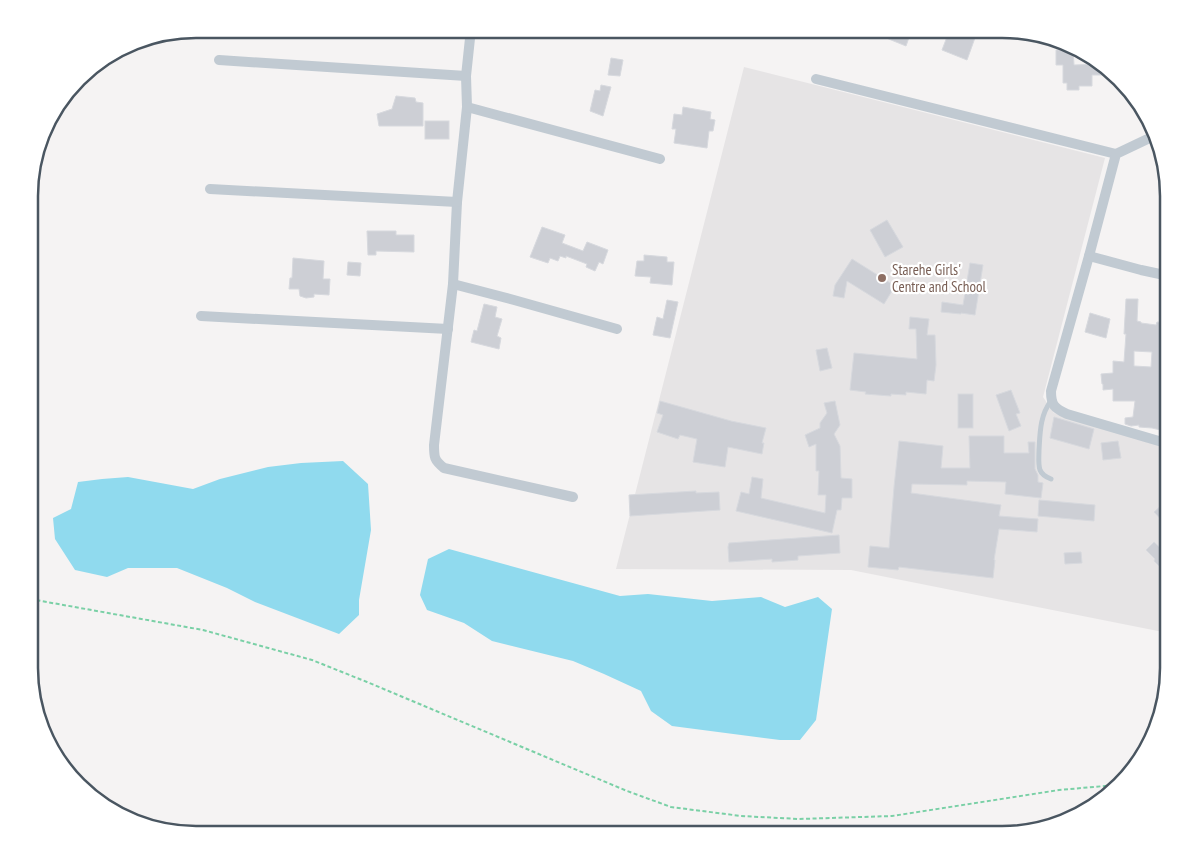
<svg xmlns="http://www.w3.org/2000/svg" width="1198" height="864" font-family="'PT Sans Narrow',sans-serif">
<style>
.education{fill:#e6e4e5}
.water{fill:#90daee}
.building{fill:#cdcfd5;stroke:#d7d9de;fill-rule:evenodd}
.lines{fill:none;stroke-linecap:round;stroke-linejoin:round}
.path{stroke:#7ad0a6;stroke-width:2;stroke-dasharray:4 2.5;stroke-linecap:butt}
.service{stroke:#c1cad2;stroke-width:5}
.minor{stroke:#c1cad2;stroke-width:10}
.education-dot{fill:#8d6e63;stroke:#fff;stroke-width:2}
.labels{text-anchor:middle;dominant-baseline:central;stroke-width:4.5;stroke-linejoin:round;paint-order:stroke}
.education-label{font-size:15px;fill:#785e54;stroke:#fff;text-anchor:start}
.rim{fill:none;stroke:#4a5661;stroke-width:2.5}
</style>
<rect width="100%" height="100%" fill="#f5f3f3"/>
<path class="education" d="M744,67L1105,158L1043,397L1054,413L1169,449V602L1163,632L851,570L616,569Z"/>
<g class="water">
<path d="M343,461L368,484L371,530L359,600V615L339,634L255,602L227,588L177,568H128L107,577L75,570L55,539L53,518L71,509L78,482L102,479L128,477L193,489L220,479L268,467L301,463Z"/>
<path d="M449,549L620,596L648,594L712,601L761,597L785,607L818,597L832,609L816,720L800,740H780L672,726L651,711L641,691L604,674L573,661L492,641L464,623L427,610L420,595L428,559Z"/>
</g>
<g class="building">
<path d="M864,29H912L906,46Z"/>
<path d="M950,29H959L976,35L967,60L942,50Z"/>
<path d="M1073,49L1074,65L1102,64V75H1092V86H1079V90H1067V83H1063V65H1056V50Z"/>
<path d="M611,58L623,60L620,76L608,75Z"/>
<path d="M601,85L611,87L603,116L590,111L595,90L600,91Z"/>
<path d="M396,96L415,98L416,102L423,103V126H379L377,114L392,109Z"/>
<path d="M683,107L711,112L710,119L715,120L713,131H709L707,148L674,143L676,129H672L674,114L682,115Z"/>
<rect x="425" y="121" width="24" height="18"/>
<path d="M887,220L903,247L885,257L870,230Z"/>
<path d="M542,227L565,235L562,243L583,251L587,242L608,250L603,264L599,262L595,271L586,267L587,264L566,256V258L560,256L558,261L550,258L548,263L530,257Z"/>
<path d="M367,231H396V235H414V252L376,251V255H368Z"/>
<path d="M644,255L667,257V262H674L672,285L650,283L651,277L635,276L637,261H644Z"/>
<path d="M293,258L324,261L323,279H330L329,295L314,294V297L306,298L300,296L299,289H289L290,278H292Z"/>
<path d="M852,259L895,286L884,304L847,281L844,298L833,296L835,285Z"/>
<path d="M348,262L361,263L360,276L347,275Z"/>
<path d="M970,263L983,265L975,315L961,313V314L941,312L942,302L963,305Z"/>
<path d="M1126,299H1138L1137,321L1141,322V323L1156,325L1157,322L1168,323L1169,365H1166L1165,416L1169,417V432L1152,428L1139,427V425L1131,426L1125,424V418L1133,417L1135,401H1113V389L1103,390V384H1102L1101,374L1113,373V361L1124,362L1126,334H1124ZM1134,351L1152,352L1151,367L1134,366Z"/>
<path d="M667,300L678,302L670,338L653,335L657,317L663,319Z"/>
<path d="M484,304L497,307L495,317L502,319L497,336L501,338L499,349L471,342L474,330L477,331Z"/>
<path d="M1090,313L1110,319L1106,338L1085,332Z"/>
<path d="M910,317L929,319L927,335H935L936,365L934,381L927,380L926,394L906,392V395L891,394V396L865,394L866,392L850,390L854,353L917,359L916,329H909Z"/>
<path d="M827,348L832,368L820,371L816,350Z"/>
<path d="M1011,390L1020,413L1016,414L1021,426L1009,431L996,395Z"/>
<rect x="958" y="394" width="15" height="34"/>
<path d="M660,401L731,421L766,428L762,443H764L762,454L728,447L725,467L693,462L697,439L680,435L678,439L657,432L663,415L657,413Z"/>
<path d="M835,401L840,425L834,434L840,446L841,478L852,479V498H842L841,510H837L832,533L736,511L741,492L749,494L752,477L763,479L761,498L825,513L826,495H818L819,471H816V444L809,447L805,435L820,428V423L827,413L824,403Z"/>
<path d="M1054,417L1094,429L1089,449L1050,438Z"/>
<path d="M969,436H1004V453H1029L1028,442H1035V469L1038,475V482L1043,483L1041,498L1005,494L1006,482L967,481V485L912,484L911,493L1001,505L999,516L1038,519L1037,532L999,529L994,560H995L993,578L899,567L898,570L868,567L870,546L889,548L894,487L899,441L943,446L941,468H970Z"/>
<path d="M1118,441L1121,458L1103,460L1101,443Z"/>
<path d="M696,491V493L719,492L720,510L630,516L629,495Z"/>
<path d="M1039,500L1095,505L1094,521L1038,516Z"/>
<path d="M1163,504L1169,510V528L1154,512Z"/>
<path d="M839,535L840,553L798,556V560L772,562V559L729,562L728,547L729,543Z"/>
<path d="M1154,542L1169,556V562L1162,569L1154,561L1155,559L1146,550Z"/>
<path d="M1081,552L1082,563L1065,564L1064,553Z"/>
</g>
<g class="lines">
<path class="path" d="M30,599L203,630L312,660L367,682L627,791L671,807L741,816L799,819L892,816L1059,790L1116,785"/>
<path class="service" d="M1051,401C1040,415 1040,433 1039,450C1039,456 1038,464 1040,470C1042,475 1046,477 1051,479"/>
<g class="minor">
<path d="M471,29L466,76L467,107L457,202L453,284L434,445C434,457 434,460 444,468L573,497"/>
<path d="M219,60L466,76"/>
<path d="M816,79L1116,154"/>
<path d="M467,107L660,159"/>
<path d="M1156,135L1116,154L1089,256L1051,391C1051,405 1054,408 1067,414L1169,444"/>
<path d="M210,189L457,202"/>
<path d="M1089,256L1141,270L1169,276"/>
<path d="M453,284L514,300L617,329"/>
<path d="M201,316L448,329"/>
</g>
</g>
<circle class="education-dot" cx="882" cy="278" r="5"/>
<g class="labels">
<g class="education-label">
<text x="892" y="269">Starehe Girls'<tspan x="892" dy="17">Centre and School</tspan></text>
</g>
</g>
<path d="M0 0H1198V864H0ZM196 38H1002A158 158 0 0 1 1160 196V668A158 158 0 0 1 1002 826H196A158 158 0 0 1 38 668V196A158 158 0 0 1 196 38Z" fill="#fff" fill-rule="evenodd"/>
<path class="rim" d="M196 38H1002A158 158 0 0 1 1160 196V668A158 158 0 0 1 1002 826H196A158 158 0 0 1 38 668V196A158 158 0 0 1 196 38Z"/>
</svg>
